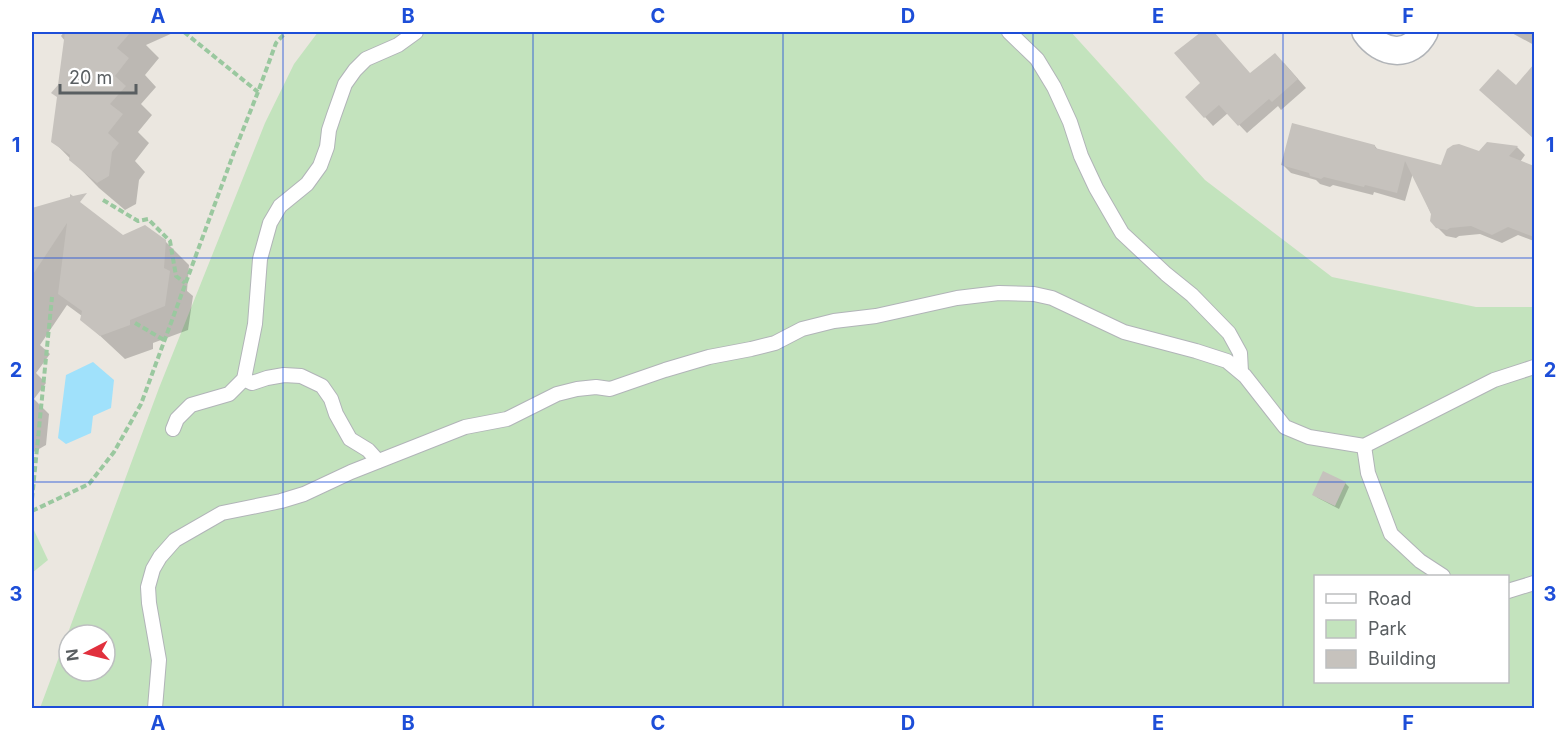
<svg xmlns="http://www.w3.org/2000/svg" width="1566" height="740" font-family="Inter,sans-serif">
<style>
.green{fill:#c3e3bd;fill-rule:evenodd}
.water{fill:#a0e1fb}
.shadow{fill:#0003}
.building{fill:#c6c2bd}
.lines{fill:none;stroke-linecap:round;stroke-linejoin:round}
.service-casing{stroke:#b1b4b8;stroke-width:16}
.minor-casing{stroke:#b1b4b8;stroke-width:30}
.path{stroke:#9ac89f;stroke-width:4;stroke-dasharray:6 3;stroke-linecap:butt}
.service{stroke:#fff;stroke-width:14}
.minor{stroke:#fff;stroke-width:27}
.grid{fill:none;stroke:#1d4ed8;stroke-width:1.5;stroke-opacity:0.55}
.neatline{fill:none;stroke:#1d4ed8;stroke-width:2}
.grid-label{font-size:20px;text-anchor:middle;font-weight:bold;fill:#1d4ed8}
</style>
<rect width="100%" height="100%" fill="#ebe7e0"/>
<g class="green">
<path d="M318,32H1071L1205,180L1332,277L1476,307H1534V708H40L159,388L265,123L294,64ZM1316,576H1508V682H1316ZM69,635H105V671H69Z"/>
<path d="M32,526L48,560L32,573Z"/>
</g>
<path class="water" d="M93,362L114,380L111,408L93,416L91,433L66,444L58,438L66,375Z"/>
<g class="shadow">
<path d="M64,32H175L146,45L159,58L145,75L156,87L141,104L152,115L138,132L149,143L135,161L145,172L139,180L136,204L125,210L99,188L53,141L65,41L61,36Z"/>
<path d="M1203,32H1213L1251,75L1284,63L1306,88L1281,110L1278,106L1247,133L1228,113L1213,126L1205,117L1202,83L1176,54Z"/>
<path d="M1510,32H1534V45Z"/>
<path d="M1534,66V138L1490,99L1516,87Z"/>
<path d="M1488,144L1517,147L1525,155L1520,162L1534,167V241L1518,235L1502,243L1480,234L1459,236L1456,238L1446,236L1437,227L1413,173L1405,201L1374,192L1373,195L1333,185L1330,187L1320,184L1316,180L1291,173L1283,165L1375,146L1378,150L1442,167L1479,153Z"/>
<path d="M72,198L123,237L165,241L189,265L187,291L193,296L188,330L153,343V349L125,359L82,319V316L67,305L40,345L50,354L36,373L46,383L34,399L49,414L46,445L32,453V209Z"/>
<path d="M1345,483L1349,487L1339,509L1318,498L1314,495Z"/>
</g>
<g class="building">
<path d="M65,32H131L117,48L129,58L115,76L126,86L110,104L123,114L108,133L119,143L112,152L109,176L97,183L69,160L70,155L51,142L57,97L51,93L58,85Z"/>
<path d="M1201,32H1214L1250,73L1275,53L1298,79L1272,102L1269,99L1238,126L1219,105L1204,118L1185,97L1200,83L1174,53Z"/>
<path d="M1534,64V139L1479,90L1498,69L1516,85Z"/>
<path d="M1292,123L1375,145V148L1441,165L1447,149L1453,145L1459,144L1479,151L1487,142L1518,146L1509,156L1534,166V237L1508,227L1492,235L1471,226L1450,228L1447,230L1436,228L1430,221L1431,214L1405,161L1397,193L1365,185L1364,187L1324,177L1321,179L1310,176L1309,173L1281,165Z"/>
<path d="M87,193L80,202L123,235L145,225L166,240L164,268L170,271L165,306L130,320V325L100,336L80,320L82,311L58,294L67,223L32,276V208L70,197V194L73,196Z"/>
<path d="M1323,471L1346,482L1335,506L1312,495Z"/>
</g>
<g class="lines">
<defs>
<g id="service">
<path d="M1009,32L1037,59L1054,87L1070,122L1081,156L1096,188L1122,233L1166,274L1192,295L1229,333L1240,353L1241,372"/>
<path d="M244,379L252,383L267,378L284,375L301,376L322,386L331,399L336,414L350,439L368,450L378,461"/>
<path d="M173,429L177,419L191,405L229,394L244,379L255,324L260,259L270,223L280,206L307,184L320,166L327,147L329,130L334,115L345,84L355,70L366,59L398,45L416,32"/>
<path d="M1364,446L1368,473L1391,534L1420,561L1443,576"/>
<path d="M1508,591L1534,583"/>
<path d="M155,708L159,660L149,603L148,587L153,569L160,557L175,540L222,513L281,501L304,494L351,472L465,427L507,419L557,394L577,389L596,387L610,389L665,370L709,357L751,349L775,343L802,329L834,321L876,316L957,298L999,293L1034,294L1052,298L1124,332L1196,351L1227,361L1245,376L1285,427L1309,437L1364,446L1494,380L1534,367"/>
</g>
<path id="minor" d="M1366,32C1381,54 1410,59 1424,32"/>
</defs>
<use href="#service" class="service-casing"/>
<use href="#minor" class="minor-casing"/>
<g class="path">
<path d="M184,32L258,92"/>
<path d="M103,200L138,221L148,219L170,241L176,276L185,283"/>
<path d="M135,323L164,340"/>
<path d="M32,499L52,297"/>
<path d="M32,511L89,484L114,452L141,404L233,155L258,92L276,43L286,32"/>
</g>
<use href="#service" class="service"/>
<use href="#minor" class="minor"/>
</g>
<path class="grid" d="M283,32V708M533,32V708M783,32V708M1033,32V708M1283,32V708M32,258H1534M32,482H1534"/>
<rect width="1566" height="740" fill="none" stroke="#ffffff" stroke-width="66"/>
<rect x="1314" y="575" width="195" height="108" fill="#ffffff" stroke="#bdbfc0" stroke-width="1.5"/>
<rect x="1326" y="594" width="30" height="9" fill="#ffffff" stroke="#bdbfc0" stroke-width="1.5"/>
<text x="1368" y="605" font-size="18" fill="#595e61">Road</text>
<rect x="1326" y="620" width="30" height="18" fill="#c3e3bd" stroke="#bdbfc0" stroke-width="1.5"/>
<text x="1368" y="635" font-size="18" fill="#595e61">Park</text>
<rect x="1326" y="650" width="30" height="18" fill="#c6c2bd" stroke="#bdbfc0" stroke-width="1.5"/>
<text x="1368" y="665" font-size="18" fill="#595e61">Building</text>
<g transform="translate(87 653) rotate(263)"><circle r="28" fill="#ffffff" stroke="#bdbfc0" stroke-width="1.5"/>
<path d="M0-4.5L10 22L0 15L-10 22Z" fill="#e1303d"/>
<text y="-9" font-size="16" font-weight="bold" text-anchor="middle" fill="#595e61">N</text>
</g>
<path d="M60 84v9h76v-9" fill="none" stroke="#595e61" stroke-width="3"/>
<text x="69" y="84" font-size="18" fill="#595e61" stroke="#ffffff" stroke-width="4.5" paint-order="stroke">20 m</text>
<rect x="33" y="33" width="1500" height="674" class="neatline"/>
<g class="grid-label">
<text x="158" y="23">A</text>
<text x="408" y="23">B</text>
<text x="658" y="23">C</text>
<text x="908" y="23">D</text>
<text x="1158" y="23">E</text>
<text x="1408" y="23">F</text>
<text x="16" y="152">1</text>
<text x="1550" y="152">1</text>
<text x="16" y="377">2</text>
<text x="1550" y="377">2</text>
<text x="16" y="601">3</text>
<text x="1550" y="601">3</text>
<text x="158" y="730">A</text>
<text x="408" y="730">B</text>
<text x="658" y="730">C</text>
<text x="908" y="730">D</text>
<text x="1158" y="730">E</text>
<text x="1408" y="730">F</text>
</g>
</svg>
